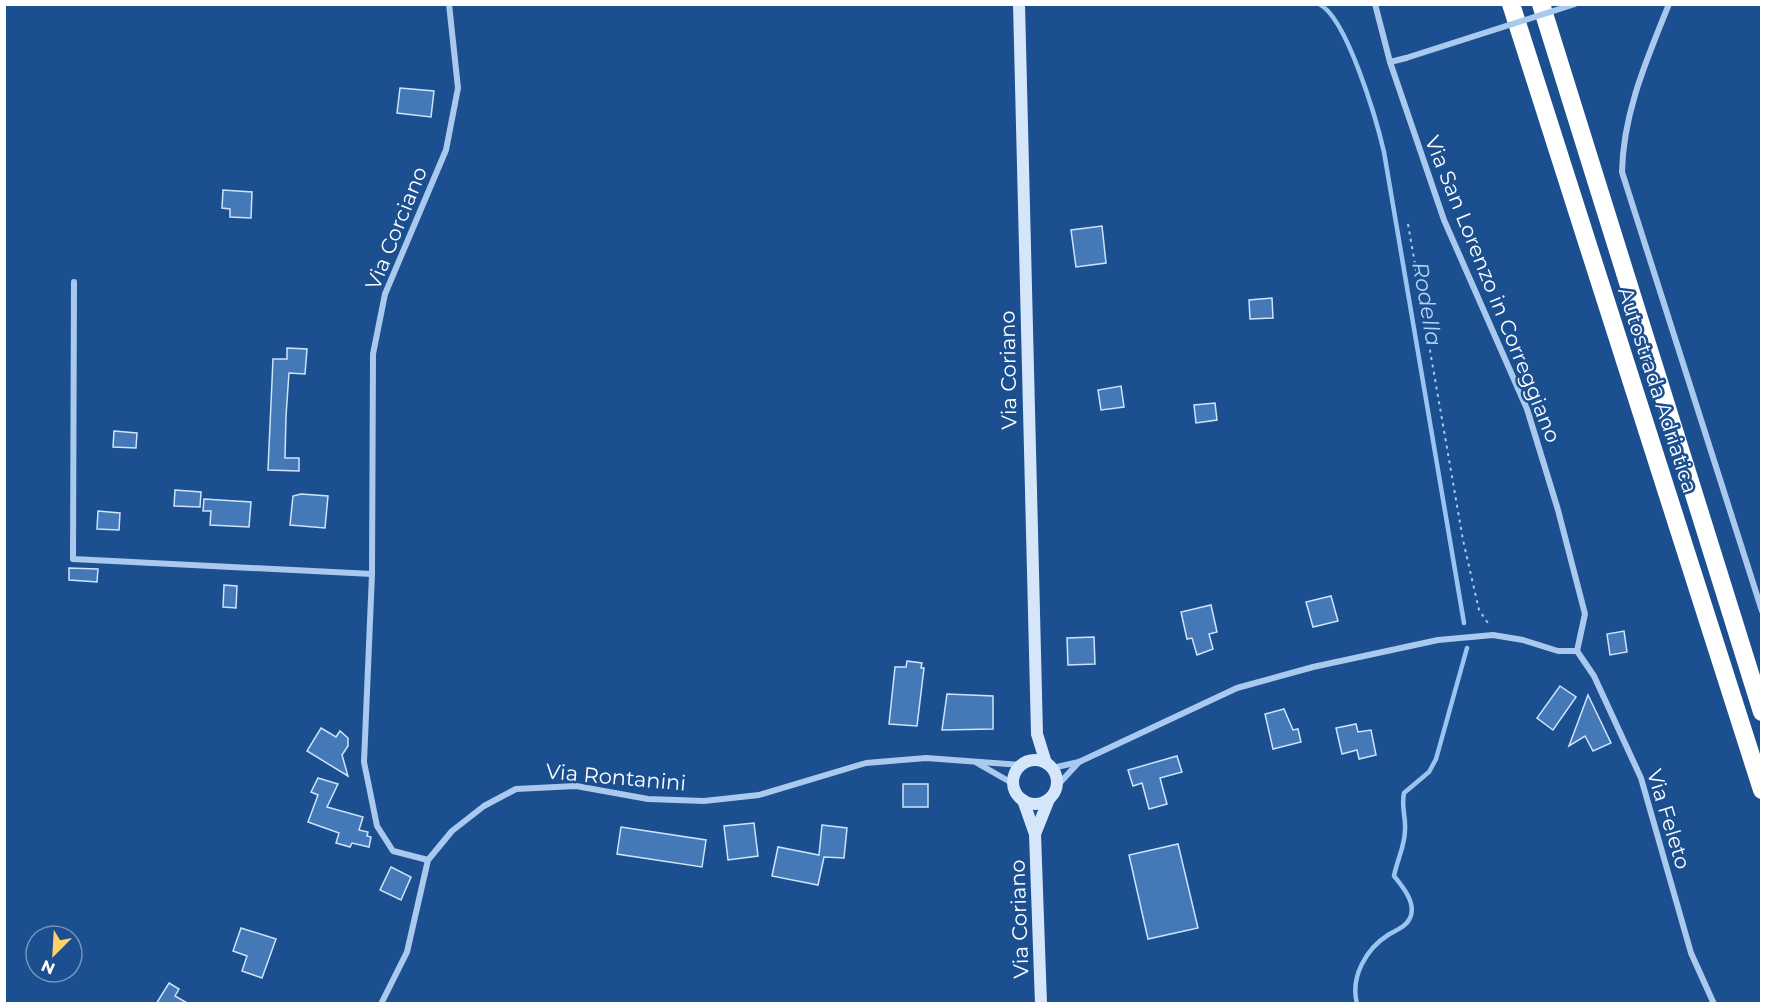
<svg xmlns="http://www.w3.org/2000/svg" width="1766" height="1008" font-family="Montserrat,sans-serif">
<style>
.lines{fill:none;stroke-linecap:round;stroke-linejoin:round}
.stream{stroke:#9cc4f0;stroke-width:4.5}
.building{fill:#4478b7;stroke:#cfe3fa;stroke-width:1.5}
.path{stroke:#a9c9ee;stroke-width:2;stroke-dasharray:3 4.5;stroke-linecap:butt}
.minor{stroke:#a9c9ee;stroke-width:6}
.secondary{stroke:#d6e6fa;stroke-width:12}
.motorway{stroke:#fff;stroke-width:18}
.minor-bridge{stroke:#a9c9ee;stroke-width:6}
.labels{text-anchor:middle;dominant-baseline:central;stroke-width:5;stroke-linejoin:round;paint-order:stroke}
.street-label{font-size:21px;fill:#fff;stroke:#1b4f8f}
.water-label{font-size:22px;font-style:italic;fill:#b5d3f5;stroke:#1b4f8f}
</style>
<rect width="100%" height="100%" fill="#1b4f8f"/>
<g class="lines">
<g class="stream">
<path d="M1319,4C1347,17 1377,122 1384,152L1464,623"/>
<path d="M1357,1004C1350,977 1366,949 1388,935C1396,930 1406,927 1410,918C1417,903 1402,886 1394,876C1397,860 1405,846 1405,830C1406,816 1401,808 1404,793L1429,772L1436,759L1467,648"/>
</g>
</g>
<g class="building">
<path d="M400,88L434,91L431,117L397,113Z"/>
<path d="M223,190L252,192L251,218L230,217V209L222,208Z"/>
<path d="M1102,226L1106,263L1076,267L1071,230Z"/>
<path d="M1272,298L1273,318L1250,319L1249,300Z"/>
<path d="M287,348L307,349L305,374L289,373L286,416L285,458H299V471L268,470L273,359H287Z"/>
<path d="M1121,386L1124,407L1101,410L1098,390Z"/>
<path d="M1215,403L1217,420L1196,423L1194,405Z"/>
<path d="M114,431L137,433L136,448L113,447Z"/>
<path d="M175,490L201,492L200,507L174,506Z"/>
<path d="M301,494L328,496L325,528L290,525L293,496Z"/>
<path d="M204,499L251,502L249,527L210,525L211,511H203Z"/>
<path d="M98,511L120,513L119,530L97,529Z"/>
<path d="M69,568L98,569L97,582L69,580Z"/>
<path d="M224,585L237,586L236,608L223,607Z"/>
<path d="M1331,596L1338,621L1313,627L1306,602Z"/>
<path d="M1211,605L1217,632L1209,634L1213,649L1197,655L1192,638L1187,639L1181,612Z"/>
<path d="M1624,631L1627,652L1610,655L1607,634Z"/>
<path d="M1094,637L1095,664L1068,665L1067,638Z"/>
<path d="M907,661L922,663L921,668H924L917,726L889,724L895,667H906Z"/>
<path d="M1560,686L1576,697L1553,730L1537,718Z"/>
<path d="M947,694L993,696V729L942,730Z"/>
<path d="M1588,695L1611,743L1593,751L1585,736L1569,746Z"/>
<path d="M1284,709L1293,730L1298,729L1301,742L1273,749L1265,714Z"/>
<path d="M1356,724L1358,732L1371,730L1376,755L1359,759L1357,750L1342,754L1336,728Z"/>
<path d="M321,728L336,737L340,731L348,738V746L342,755L348,776L307,751Z"/>
<path d="M1177,756L1182,772L1160,778L1167,804L1149,809L1142,783L1133,786L1128,770Z"/>
<path d="M318,778L338,784L327,807L363,817L359,830L368,832L367,836L371,837L369,847L352,843L350,847L336,843L339,833L308,822L318,795L311,792Z"/>
<rect x="903" y="784" width="25" height="23"/>
<path d="M754,823L758,856L728,860L724,826Z"/>
<path d="M822,825L847,828L844,858L824,857L818,885L772,876L778,847L819,855Z"/>
<path d="M621,827L706,840L702,867L617,854Z"/>
<path d="M1178,844L1198,928L1148,939L1129,855Z"/>
<path d="M391,867L411,877L401,900L380,890Z"/>
<path d="M241,928L276,939L262,978L242,971L247,956L233,951Z"/>
<path d="M169,983L179,989L175,996L189,1004H156Z"/>
</g>
<g class="lines">
<path class="path" d="M1408,224L1463,540L1479,610L1490,626"/>
<g class="minor">
<path d="M1375,4L1390,62L1444,220L1527,409L1558,510L1585,614L1577,651"/>
<path d="M1669,4C1647,59 1623,113 1622,172L1762,611"/>
<path d="M1390,62L1406,58"/>
<path d="M74,282L73,559L372,574"/>
<path d="M1577,651L1594,676L1641,778L1691,953L1714,1004"/>
<path d="M977,763L1012,783"/>
<path d="M1052,768L1079,762L1237,688L1313,667L1438,640L1493,635L1523,640L1558,651H1577"/>
<path d="M1056,787L1079,762"/>
<path d="M428,860L393,851L377,826L364,762L372,574L373,354L385,294L446,150L458,88L449,4"/>
<path d="M381,1004L407,952L428,860L452,831L484,806L516,789L576,786L648,799L704,801L759,795L866,763L926,758L1021,765"/>
</g>
<g class="secondary">
<path d="M1019,4L1037,734L1046,763"/>
<circle cx="1035" cy="782" r="22"/>
<path d="M1023,800L1035,834L1041,1004"/>
<path d="M1035,834L1049,799"/>
</g>
<g class="motorway">
<path d="M1511,4L1762,790"/>
<path d="M1541,4L1762,712"/>
</g>
<path class="minor-bridge" d="M1406,58L1575,4"/>
</g>
<g class="labels">
<g class="street-label">
<text transform="translate(396 228) rotate(-68)">Via Corciano</text>
<text transform="translate(1493 289) rotate(68)">Via San Lorenzo in Correggiano</text>
<text transform="translate(1008 370) rotate(-91)">Via Coriano</text>
<text transform="translate(1658 390) rotate(72)">Autostrada Adriatica</text>
<text transform="translate(616 777) rotate(5)">Via Rontanini</text>
<text transform="translate(1669 819) rotate(73)">Via Feleto</text>
<text transform="translate(1019 919) rotate(-92)">Via Coriano</text>
</g>
<g class="water-label">
<text transform="translate(1427 304) rotate(80)">Rodella</text>
</g>
</g>
<rect width="1766" height="1008" fill="none" stroke="#ffffff" stroke-width="12"/>
<g transform="translate(54 954) rotate(204)"><circle r="28" fill="#1b4f8f" stroke="#7695bc" stroke-width="1.5"/>
<path d="M0-4.5L10 22L0 15L-10 22Z" fill="#ffd166"/>
<text y="-9" font-size="16" font-weight="bold" text-anchor="middle" fill="#ffffff">N</text>
</g>
</svg>
